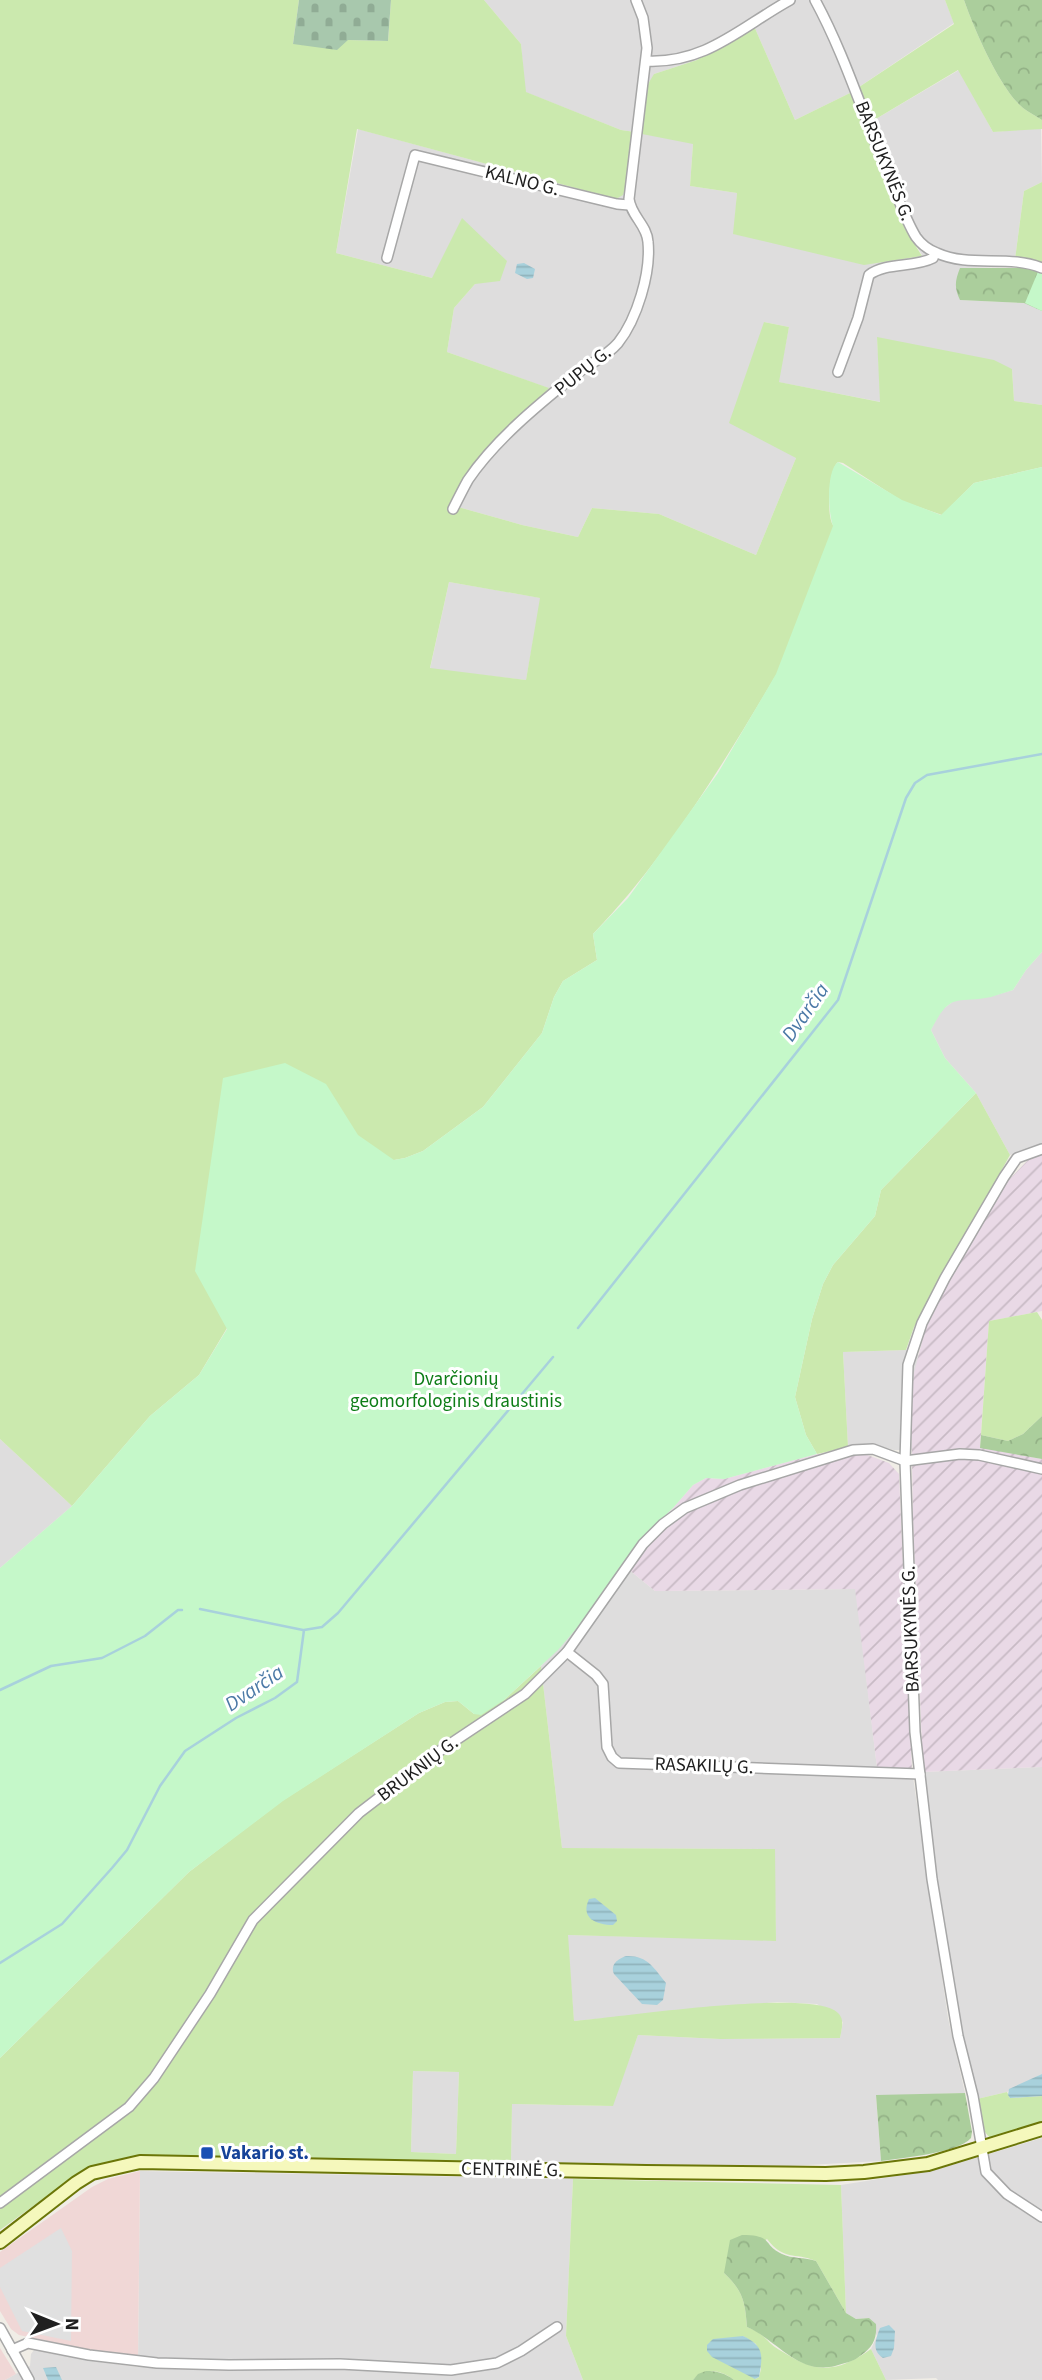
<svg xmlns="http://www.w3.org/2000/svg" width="1042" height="2380" font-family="'Source Sans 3',sans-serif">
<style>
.residential{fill:#dedddd}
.commercial{fill:#f0d7d6}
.industrial{fill:url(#industrial-furrows)}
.grass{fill:#cbe9ae;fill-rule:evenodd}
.forest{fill:url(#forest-crowns)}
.cemetery{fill:url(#cemetery-stones)}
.park{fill:#c5f8c9}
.parking{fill:#e0e0e0}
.water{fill:url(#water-rules)}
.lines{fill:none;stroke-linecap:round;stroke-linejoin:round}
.stream{stroke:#a8d1dc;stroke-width:2.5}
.street-casing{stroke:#a7a7a7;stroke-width:12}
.secondary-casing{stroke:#6b7608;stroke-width:16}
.street{stroke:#fff;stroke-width:9}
.secondary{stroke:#f5f8bc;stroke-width:12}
.transit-dot{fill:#1a4fb4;stroke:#fff;stroke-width:2.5}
.labels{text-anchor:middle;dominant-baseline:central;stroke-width:6;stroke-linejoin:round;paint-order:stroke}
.street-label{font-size:19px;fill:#202020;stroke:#fff}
.park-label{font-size:19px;fill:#0e7d17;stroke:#fff}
.transit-label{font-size:19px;font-weight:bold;fill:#164399;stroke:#fff;text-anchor:start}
.water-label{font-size:21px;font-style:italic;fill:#4b79a6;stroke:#fff}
</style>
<defs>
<pattern id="industrial-furrows" width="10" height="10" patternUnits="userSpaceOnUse" patternTransform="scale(1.75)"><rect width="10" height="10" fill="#e9d9e6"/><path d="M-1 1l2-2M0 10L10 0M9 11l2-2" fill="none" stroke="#c8bac5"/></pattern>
<pattern id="forest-crowns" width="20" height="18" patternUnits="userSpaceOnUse" patternTransform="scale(1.75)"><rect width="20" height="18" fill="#abce9c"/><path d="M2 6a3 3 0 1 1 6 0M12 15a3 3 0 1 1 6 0" fill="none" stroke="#93b186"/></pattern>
<pattern id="cemetery-stones" width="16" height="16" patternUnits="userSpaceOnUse" patternTransform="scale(1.75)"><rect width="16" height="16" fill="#a8c8ad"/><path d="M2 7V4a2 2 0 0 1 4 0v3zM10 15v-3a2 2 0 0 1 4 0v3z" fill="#90ac95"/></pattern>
<pattern id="water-rules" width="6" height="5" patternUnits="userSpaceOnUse" patternTransform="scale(1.75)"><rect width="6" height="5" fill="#a8d1dc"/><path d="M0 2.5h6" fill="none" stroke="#90b3bc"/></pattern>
</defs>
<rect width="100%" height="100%" fill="#f0ede6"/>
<g class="residential">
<path d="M484,0H945L954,23L850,93L795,120L754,26L697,60L654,74L693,144L690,186L737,193L734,234L922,255L906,229L864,126L959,70L993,132L1041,128L1042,182L1024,191L1014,267L961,268L960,300L1025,303L1042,311V405L1014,401L1012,369L877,338L881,402L778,382L789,327L764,322L796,458L756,555L659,514L592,508L578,537L522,525L451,505L472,470L548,388L447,352L454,308L475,284L432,278L336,253L358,129L616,199L642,133L621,130L525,92L521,44Z"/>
<path d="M449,582L541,598L526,680L430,669Z"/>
<path d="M1042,952V1144L1010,1155L976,1093L945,1058L931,1030L940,1011L958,998L989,997L1013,990L1026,970Z"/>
<path d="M906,1350L919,1355L911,1400L912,1450H894L871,1444L848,1447L843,1352Z"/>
<path d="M0,1439L72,1506L0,1568Z"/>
<path d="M622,1564L655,1591L856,1589L877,1768L912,1770L948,2018L965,2093L876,2096L881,2161L751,2168L511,2164L512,2104L612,2106L638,2035L720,2039L840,2038L843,2022L817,2004L777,2002L574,2021L567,1935L776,1940L774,1849L562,1848L541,1666L582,1622Z"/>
<path d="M1042,1767V2074L1007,2092L977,2099L960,2024L929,1825L923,1772Z"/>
<path d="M413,2071L459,2072L456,2154L411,2152Z"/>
<path d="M1042,2138V2380H938L936,2378L886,2380L871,2349L877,2336L869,2318L856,2319L846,2313L841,2185L935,2170Z"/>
<path d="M140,2171L573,2179L566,2336L583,2380H5L30,2366L31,2354L34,2350L85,2360L138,2367Z"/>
</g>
<g class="commercial">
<path d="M140,2171L138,2357L102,2353L62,2344L19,2335L11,2329L0,2311V2252L92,2187L108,2179Z"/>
<path d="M0,2348L16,2374L5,2380H0Z"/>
</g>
<g class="industrial">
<path d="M1042,1153V1311L989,1321L980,1447L1042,1459V1767L923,1772L913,1521L911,1400L914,1373L925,1330L959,1260L1004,1185L1031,1157Z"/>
<path d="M862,1453L889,1463L899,1474L912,1770L877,1768L855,1589L655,1591L622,1564L642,1538L673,1508L693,1485L706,1478L724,1479L817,1454Z"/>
</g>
<g class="grass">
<path d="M0,0H299L293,44L348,40L388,41L391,0H484L521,44L526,92L621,130L642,133L648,84L654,74L697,60L754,26L795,120L850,93L954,24L945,0H964C974,29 1000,89 1023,108C1028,112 1036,116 1042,120V129L993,132L958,70L864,126L905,229L922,256L864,265L733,234L737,193L690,186L693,144L642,134L623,195L616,199L357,129L336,253L432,278L462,218L507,261L500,281L475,284L454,308L447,352L549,388L472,470L451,505L522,525L578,537L592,508L659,514L756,555L796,458L729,423L764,322L789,327L779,382L880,402L877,337L994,360L1012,369L1014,401L1042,405V467L974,483L942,515L902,501L843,463L838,462C829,469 826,515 833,525C840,536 856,546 866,555L391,1471L776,675C722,766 666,858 593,934L597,960L563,981L554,997L542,1033L483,1107L423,1151L405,1158L394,1160L227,1328L199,1375L150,1416L72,1506L0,1439ZM449,582L540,598L526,680L430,668Z"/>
<path d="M1042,182V272L1014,267L1024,191Z"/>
<path d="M976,1093L1010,1155L914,1327L906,1350L843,1352L848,1447L817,1454L806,1435L795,1397L812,1319L823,1284L833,1265L875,1216L881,1190Z"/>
<path d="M1037,1312L1042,1320V1416L1023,1434L1008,1441L981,1435L989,1321Z"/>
<path d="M541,1666L562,1848L775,1849L776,1941L568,1935L574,2021C622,2017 801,1990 834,2010C846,2017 842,2027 840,2038L720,2039L638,2035L613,2106L512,2104L511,2164L143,2155C86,2161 46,2198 0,2230V2058L189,1872L282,1801L419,1713L445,1702L458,1701L474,1714L504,1700ZM413,2071L459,2072L456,2154L411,2152Z"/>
<path d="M1007,2092L1010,2098L1042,2096V2123L996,2137H989L985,2132L977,2099Z"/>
<path d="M573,2179L841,2185L846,2313L816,2261C794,2252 784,2261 767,2239L724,2273C743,2291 745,2301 747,2327C759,2332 761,2334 770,2343C775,2348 782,2351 788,2355C820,2375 841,2370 871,2349L886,2380H734C721,2370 705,2367 693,2380H583L566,2336ZM743,2336L756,2344L761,2369L759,2377L755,2379Z"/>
</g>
<g class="forest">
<path d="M964,0H1042V120C1036,116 1028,112 1023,108C1000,89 974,29 964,0Z"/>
<path d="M960,268H1029L1041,271L1042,311L1024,303L960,300C954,287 955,281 960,268Z"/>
<path d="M1042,1416V1459L980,1448L981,1435L1008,1441L1023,1434Z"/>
<path d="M965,2093L972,2132L971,2138C958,2153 902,2158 881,2161L876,2095Z"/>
<path d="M742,2235C774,2235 762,2245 782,2254C792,2259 805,2257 816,2261L846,2313L856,2319L869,2318L876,2324C877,2339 873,2347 860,2356C853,2362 844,2363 835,2366C798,2375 777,2340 747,2327C745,2301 743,2291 724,2273L730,2240Z"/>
<path d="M706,2371C717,2371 725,2373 734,2380H693L698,2374Z"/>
</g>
<path class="cemetery" d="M299,0H391L388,41L348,40L337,50L293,44Z"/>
<g class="park">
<path d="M1042,262V311L1025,303Z"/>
<path d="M838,462L902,500L941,515L974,483L1042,467V952L1026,970L1013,990C1006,992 998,995 991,997C955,1004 951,991 931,1030L945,1058L976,1093L881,1190L875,1216L833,1265L823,1284L812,1319L795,1397L806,1435L817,1454L724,1479L706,1478L693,1485L673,1508L642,1538L582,1622L558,1650L504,1700L481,1715L474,1714L458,1701L445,1702L419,1713L283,1801L189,1872L0,2058V1568L72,1506L150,1416L199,1375L227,1329L195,1271L223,1078L285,1063L326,1084L358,1135L394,1160L405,1158L423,1151L483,1107L542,1033L554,997L563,981L597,960L593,934L628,898L718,773L776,674L833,526C828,512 826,471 838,462Z"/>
</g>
<path class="parking" d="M61,2228L72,2251L71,2341L22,2331L0,2287V2268Z"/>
<g class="water">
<path d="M524,263L535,269L533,278L527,279L515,273L517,264Z"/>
<path d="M595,1898L616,1915L617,1921L613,1925C596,1925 580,1918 589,1899Z"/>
<path d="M626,1956C647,1955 654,1968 666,1983L663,2000L657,2005L642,2004L614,1974C610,1964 618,1959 626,1956Z"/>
<path d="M1042,2074V2096L1010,2098L1008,2095L1009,2089Z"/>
<path d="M889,2325L895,2331L894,2348L891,2356L883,2358C871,2350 876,2339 880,2328Z"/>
<path d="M743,2336C764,2346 763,2355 759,2377L755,2379L712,2357L707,2351V2345L713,2339Z"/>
<path d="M56,2367L62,2380H48L43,2368Z"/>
</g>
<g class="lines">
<g class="stream">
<path d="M578,1328L838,1000L906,798L915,783L927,775L1042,754"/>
<path d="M200,1609L303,1630"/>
<path d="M0,1690L51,1666L102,1658L145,1636L178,1610H182"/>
<path d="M0,1963L62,1924L112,1868L127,1850L160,1786L185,1751L236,1718L275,1698L297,1682L304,1630L322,1627L338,1613L553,1357"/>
</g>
<defs>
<g id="street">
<path d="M815,0C846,57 864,119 890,178C898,197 905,219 916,237C921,244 929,250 937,253C970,268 1009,254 1042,268"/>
<path d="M646,61C706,64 741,27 790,0"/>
<path d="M387,258L415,155L617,204L629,205"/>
<path d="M838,372L858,318L869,275C886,262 914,268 933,258L935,253"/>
<path d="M453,509C458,499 463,489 468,480C495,440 538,405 575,375C589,364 606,357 618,343C637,319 651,273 648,242C647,225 631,216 629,199L647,48L643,18L636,0"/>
<path d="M1042,1149L1017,1158L1004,1177L945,1278L922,1323L908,1365L905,1461L915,1732L932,1879L958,2036L973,2096L986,2172L1007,2194L1042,2217"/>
<path d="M567,1652L596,1675L603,1684L607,1747L612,1757L619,1763L920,1774"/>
<path d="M0,2203L129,2107L154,2078L210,1994L253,1920L359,1813L441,1750L525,1694L567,1652L643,1544L663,1524L685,1508L740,1485L853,1450L873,1449L905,1461L960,1454L979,1455L1042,1469"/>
<path d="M0,2328L29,2380"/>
<path d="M12,2350L28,2343L89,2355L157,2363L229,2365L340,2364L451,2370L497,2363L521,2351L557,2327"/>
</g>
<path id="secondary" d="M0,2242L76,2183L92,2173L140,2162L646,2172L826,2174L864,2172L928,2164L1042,2129"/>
</defs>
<use href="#street" class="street-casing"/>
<use href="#secondary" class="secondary-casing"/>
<use href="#street" class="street"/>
<use href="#secondary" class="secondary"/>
</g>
<rect class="transit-dot" x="200" y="2146" width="14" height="14" rx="3.5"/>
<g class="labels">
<g class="street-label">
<text transform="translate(884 161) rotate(68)">BARSUKYNĖS G.</text>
<text transform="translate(522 181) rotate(14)">KALNO G.</text>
<text transform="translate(583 371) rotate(-39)">PUPŲ G.</text>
<text transform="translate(911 1629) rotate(-92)">BARSUKYNĖS G.</text>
<text transform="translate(704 1766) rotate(2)">RASAKILŲ G.</text>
<text transform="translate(418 1769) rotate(-37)">BRUKNIŲ G.</text>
<text transform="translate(512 2170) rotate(1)">CENTRINĖ G.</text>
</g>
<g class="park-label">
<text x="456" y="1379">Dvarčionių<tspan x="456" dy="22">geomorfologinis draustinis</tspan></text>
</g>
<g class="transit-label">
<text x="221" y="2153">Vakario st.</text>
</g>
<g class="water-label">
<text transform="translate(805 1012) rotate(-55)">Dvarčia</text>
<text transform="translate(254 1688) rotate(-34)">Dvarčia</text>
</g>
</g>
<g transform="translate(56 2324) rotate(91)" stroke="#ffffff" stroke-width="5" paint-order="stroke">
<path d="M0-5L12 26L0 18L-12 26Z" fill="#202020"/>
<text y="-10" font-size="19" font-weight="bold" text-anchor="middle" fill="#202020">N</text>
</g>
</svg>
